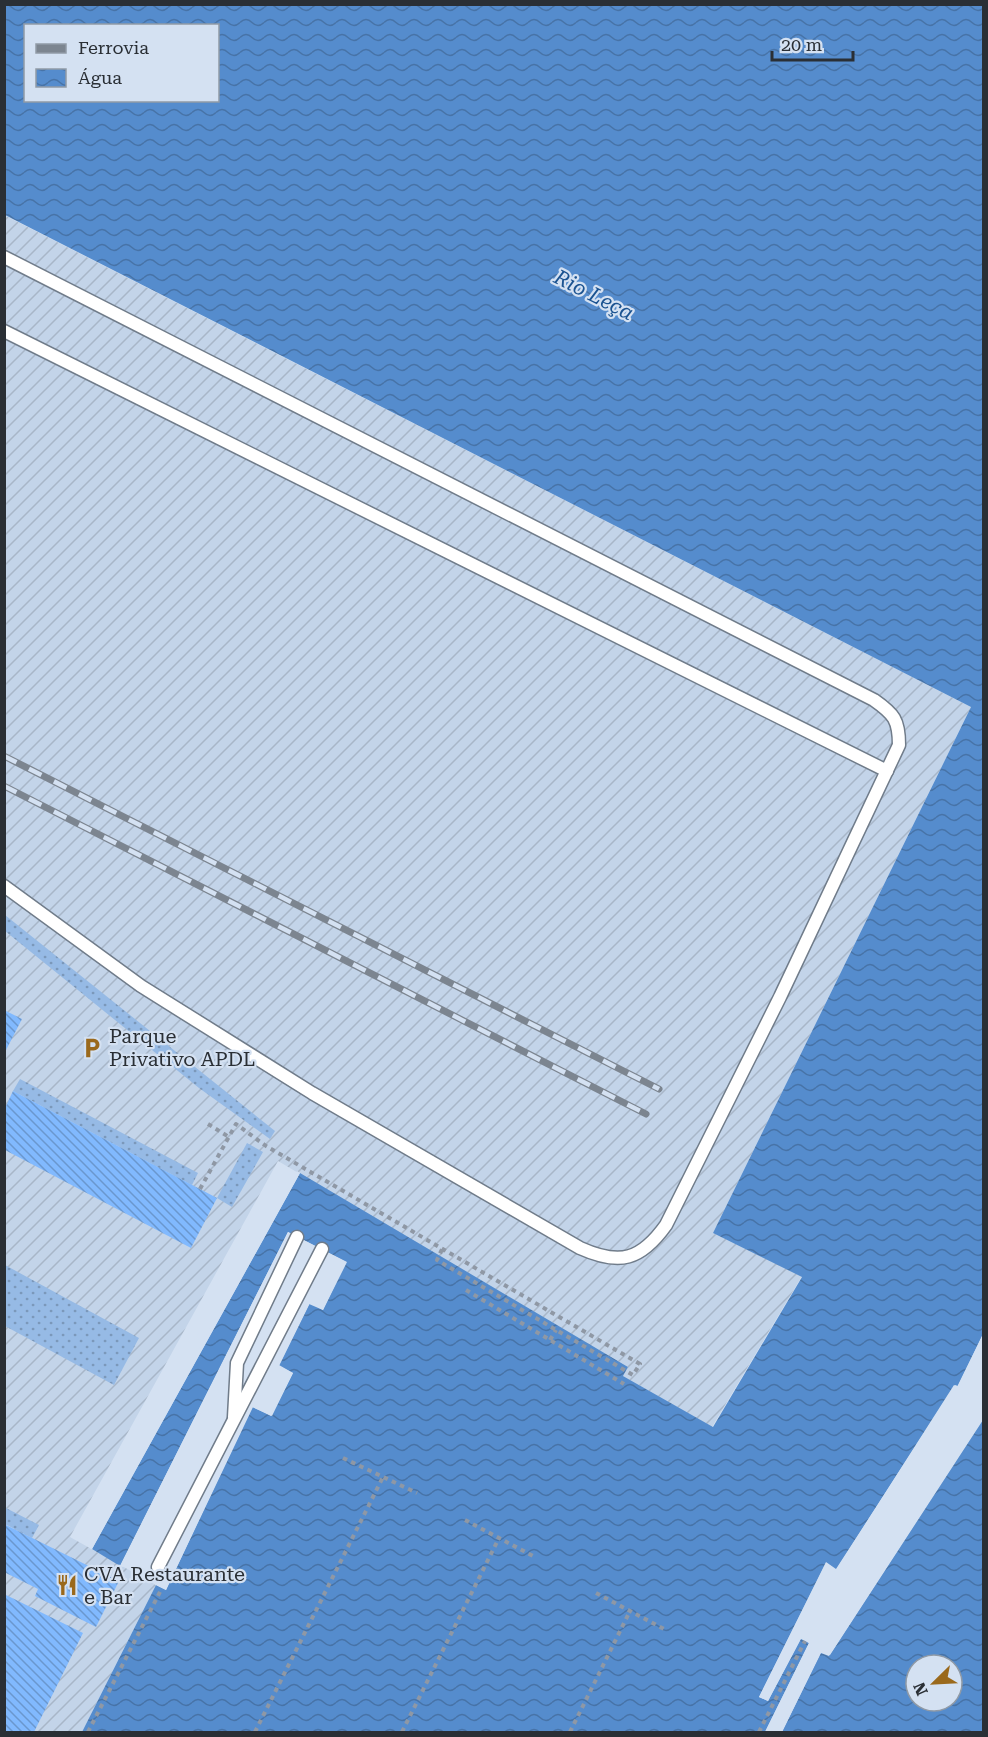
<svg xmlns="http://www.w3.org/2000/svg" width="988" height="1737" font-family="'Roboto Serif',serif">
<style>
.industrial{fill:url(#industrial-furrows)}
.grass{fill:url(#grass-dots)}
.water{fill:url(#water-waves);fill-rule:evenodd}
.pier{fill:#d4e1f2}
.building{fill:url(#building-back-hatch)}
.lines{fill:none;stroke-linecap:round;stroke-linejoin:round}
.lane-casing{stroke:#707c8a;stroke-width:15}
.path{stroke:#8f98a5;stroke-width:4;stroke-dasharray:4.5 4.5;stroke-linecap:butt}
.lane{stroke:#fff;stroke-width:12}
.rail-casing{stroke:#7c8590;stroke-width:7}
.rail{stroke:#d4e1f2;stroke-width:4.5;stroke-dasharray:14;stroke-linecap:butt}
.labels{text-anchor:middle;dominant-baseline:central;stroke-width:4.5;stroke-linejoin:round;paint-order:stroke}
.poi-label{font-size:20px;fill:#2a2f35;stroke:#d4e1f2;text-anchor:start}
.water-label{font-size:21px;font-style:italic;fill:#1b5391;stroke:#d4e1f2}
</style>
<defs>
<pattern id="industrial-furrows" width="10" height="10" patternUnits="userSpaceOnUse" patternTransform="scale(1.5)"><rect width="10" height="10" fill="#c3d4e9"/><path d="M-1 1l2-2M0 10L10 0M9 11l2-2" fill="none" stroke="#a8b6c8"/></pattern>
<pattern id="grass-dots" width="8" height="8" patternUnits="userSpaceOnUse" patternTransform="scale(1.5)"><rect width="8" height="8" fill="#96bae5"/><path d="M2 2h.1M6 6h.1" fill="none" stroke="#7b98ba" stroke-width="1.8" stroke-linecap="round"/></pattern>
<pattern id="water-waves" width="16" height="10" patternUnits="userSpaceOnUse" patternTransform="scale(1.5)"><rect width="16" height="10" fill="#558ccd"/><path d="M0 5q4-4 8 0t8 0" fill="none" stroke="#4773a7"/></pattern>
<pattern id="building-back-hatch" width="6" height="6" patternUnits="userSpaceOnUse" patternTransform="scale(1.5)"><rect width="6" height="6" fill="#81b9fe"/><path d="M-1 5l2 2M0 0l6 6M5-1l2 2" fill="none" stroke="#6a97ce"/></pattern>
</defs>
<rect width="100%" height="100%" fill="#d4e1f2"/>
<path class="industrial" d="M4,215L971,707L713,1233L802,1276L712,1427L623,1376L628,1367L278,1161L70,1537L156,1585L82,1732H5Z"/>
<g class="grass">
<path d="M5,915L275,1131L270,1139L199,1088L5,931Z"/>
<path d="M20,1079L198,1173L192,1185L13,1091Z"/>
<path d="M247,1143L263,1152L232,1207L217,1198Z"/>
<path d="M5,1265L139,1338L114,1385L5,1326Z"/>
<path d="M4,1507L39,1525L32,1538L5,1524Z"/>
</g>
<g class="water">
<path d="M4,5H983V1334L957,1387L954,1385L836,1570L826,1563L759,1697L768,1701L801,1638L809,1643L765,1732H82L156,1585L166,1590L253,1407L271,1416L293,1373L279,1366L310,1303L323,1310L346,1262L288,1232L120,1566L92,1549L300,1173L628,1367L623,1376L713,1427L802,1277L713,1233L971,707L5,215ZM26,26H218V100H26Z"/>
<path d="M983,1420V1732H782L821,1652L830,1655ZM916,1665H952V1701H916Z"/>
</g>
<g class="pier">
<path d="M297,1171L300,1173L92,1549L89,1548Z"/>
<path d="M288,1232L347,1262L323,1310L309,1304L279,1365L293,1373L272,1416L252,1407L166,1590L154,1584L157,1582L164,1586L250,1405L254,1404L270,1412L289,1374L277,1368L276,1364L307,1302L310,1301L322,1306L343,1263L289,1236L123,1567L120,1566Z"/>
<path d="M983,1334L984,1341L960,1388L956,1389L839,1571L835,1572L827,1567L763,1696L766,1697L799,1637L811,1641L812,1644L768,1732H765L809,1643L801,1639L768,1701L759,1697L826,1562L836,1569L955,1385L958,1386Z"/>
<path d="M984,1417L829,1656L821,1653L782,1732H779L819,1651L828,1652Z"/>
</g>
<g class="building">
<path d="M4,1010L22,1019L4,1054Z"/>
<path d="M13,1091L217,1198L191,1248L5,1150V1108Z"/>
<path d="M4,1524L119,1581L96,1627L35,1596L38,1589L4,1572Z"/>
<path d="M4,1594L83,1633L34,1732H4Z"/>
</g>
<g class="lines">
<defs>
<g id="lane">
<path d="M4,257L874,700C894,714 899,720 899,745L780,997L666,1225C641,1260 620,1266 580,1248L312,1093L141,986L4,886"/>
<path d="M4,331L887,771"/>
<path d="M234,1417L237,1363L297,1237"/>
<path d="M158,1567L322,1249"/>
</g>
</defs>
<use href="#lane" class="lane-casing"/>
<g class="path">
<path d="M208,1124L229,1137"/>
<path d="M200,1189L236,1124L266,1146L640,1364L633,1375L437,1260L443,1247"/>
<path d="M466,1290L624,1384"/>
<path d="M550,1340L556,1330"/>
<path d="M343,1458L417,1493"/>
<path d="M465,1520L533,1556"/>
<path d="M596,1593L664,1629"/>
<path d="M88,1732L162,1588"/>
<path d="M255,1732L383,1477"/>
<path d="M402,1732L499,1538"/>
<path d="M570,1732L630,1611"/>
<path d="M759,1732L805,1641"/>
</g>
<use href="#lane" class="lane"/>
<defs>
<g id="rail">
<path d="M4,756L659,1089"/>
<path d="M4,786L646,1114"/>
</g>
</defs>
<use href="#rail" class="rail-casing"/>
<use href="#rail" class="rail"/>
</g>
<defs>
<symbol id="parking-bare" viewBox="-9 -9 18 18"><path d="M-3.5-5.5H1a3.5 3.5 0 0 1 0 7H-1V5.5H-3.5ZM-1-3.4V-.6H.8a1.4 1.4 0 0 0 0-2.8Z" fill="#9a691c" stroke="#d4e1f2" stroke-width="2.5" paint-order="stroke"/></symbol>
<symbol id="restaurant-bare" viewBox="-9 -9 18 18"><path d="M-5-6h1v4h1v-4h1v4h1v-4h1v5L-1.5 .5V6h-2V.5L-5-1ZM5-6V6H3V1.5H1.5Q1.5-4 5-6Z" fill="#9a691c" stroke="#d4e1f2" stroke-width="2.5" paint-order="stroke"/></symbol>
</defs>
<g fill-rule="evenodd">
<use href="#parking-bare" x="77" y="1033" width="30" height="30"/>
<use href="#restaurant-bare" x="52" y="1570" width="30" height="30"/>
</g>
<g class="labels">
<g class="poi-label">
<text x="109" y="1036">Parque<tspan x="109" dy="23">Privativo APDL</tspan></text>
<text x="84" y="1574">CVA Restaurante<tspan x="84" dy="23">e Bar</tspan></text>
</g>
<g class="water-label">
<text transform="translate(594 295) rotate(27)">Rio Leça</text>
</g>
</g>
<rect width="988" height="1737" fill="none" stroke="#2a2f35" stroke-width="12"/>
<rect x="24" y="24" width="195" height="78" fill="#d4e1f2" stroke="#909aa6" stroke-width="1.5"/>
<rect x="36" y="44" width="30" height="9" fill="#7c8590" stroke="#909aa6" stroke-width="1.5"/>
<text x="78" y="54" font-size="18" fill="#2a2f35">Ferrovia</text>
<rect x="36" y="69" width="30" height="18" fill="url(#water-waves)" stroke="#909aa6" stroke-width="1.5"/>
<text x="78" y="84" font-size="18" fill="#2a2f35">Água</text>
<g transform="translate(934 1683) rotate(246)"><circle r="28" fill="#d4e1f2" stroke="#909aa6" stroke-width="1.5"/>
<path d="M0-4.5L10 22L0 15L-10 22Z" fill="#9a691c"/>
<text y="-9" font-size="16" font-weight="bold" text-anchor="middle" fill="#2a2f35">N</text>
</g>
<path d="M772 51v9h81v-9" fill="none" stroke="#2a2f35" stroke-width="3"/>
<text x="781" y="51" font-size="18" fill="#2a2f35" stroke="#d4e1f2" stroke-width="4.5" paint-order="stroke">20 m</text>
</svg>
